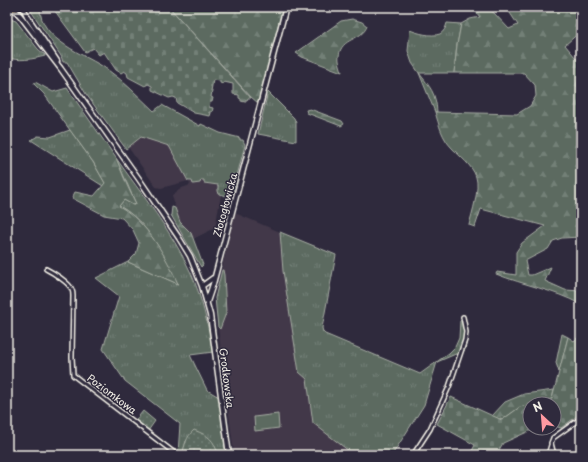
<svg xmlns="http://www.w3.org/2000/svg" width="588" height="462" font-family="'Playpen Sans',sans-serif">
<defs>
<pattern id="grass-tufts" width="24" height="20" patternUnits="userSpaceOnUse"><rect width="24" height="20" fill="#5b6a60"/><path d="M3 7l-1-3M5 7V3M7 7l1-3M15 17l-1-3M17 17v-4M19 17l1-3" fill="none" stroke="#738077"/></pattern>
<pattern id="forest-firs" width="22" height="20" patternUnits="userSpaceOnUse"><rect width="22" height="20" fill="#5b6a60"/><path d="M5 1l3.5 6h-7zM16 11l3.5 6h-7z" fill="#738077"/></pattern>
<pattern id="cemetery-stones" width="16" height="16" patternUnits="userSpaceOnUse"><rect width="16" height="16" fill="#5b6a60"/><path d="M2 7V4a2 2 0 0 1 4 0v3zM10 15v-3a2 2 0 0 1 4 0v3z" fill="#738077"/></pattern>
<pattern id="garden-dots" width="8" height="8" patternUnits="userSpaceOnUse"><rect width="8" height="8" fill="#5b6a60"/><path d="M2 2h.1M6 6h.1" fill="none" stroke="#738077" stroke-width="1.8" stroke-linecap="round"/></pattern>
</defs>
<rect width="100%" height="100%" fill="#2f2a3d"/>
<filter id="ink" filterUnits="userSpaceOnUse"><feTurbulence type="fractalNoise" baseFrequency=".025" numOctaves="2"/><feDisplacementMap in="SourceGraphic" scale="8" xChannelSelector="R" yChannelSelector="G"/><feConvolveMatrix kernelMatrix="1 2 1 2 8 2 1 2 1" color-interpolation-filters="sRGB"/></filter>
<g filter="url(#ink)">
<path fill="#423849" d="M141,137l28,9 19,35 -27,7 -5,-1 -28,-40z
M200,180h4v3l14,2 1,9 2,1 -6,33 -22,11 -15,-21 -6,-23 10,-7 8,-3 -1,-3 4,-1v3l7,-1z
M235,213l45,19 3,39 16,101 8,7 6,44 41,32h-120l-19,-152 1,-11z"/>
<path fill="url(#grass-tufts)" stroke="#a8aea4" d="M30,7h10c-1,34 46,47 68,63 17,12 31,27 46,41l8,-6 38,21 1,-2 19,9 20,5v2h3l2,5 -13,50 -4,1 -9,-2 -1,-3v-6l-14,-2v-3h-3l-1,3 -7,1 -1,-3h-4l-19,-35 -28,-9 -15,12 -40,-55 -19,-32h-4l-2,-6 -30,-45z
M7,18l9,3 22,28 7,6v1c-11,3 -28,6 -38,1z
M447,23l14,1 -4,21 -3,28h-35c11,14 17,20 18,39h-2l-16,-39 -7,-10 -4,-12 2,-21c7,3 21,7 30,4 4,-2 6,-7 7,-11z
M268,92l26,26 2,5v18l-38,-7z
M70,130l23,32 12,21 -2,3 -72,-46 7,-4 12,1z
M116,158c26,37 56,73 75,115 11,25 17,52 22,79l-23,3 17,35 12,7 7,58h-8l-1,-5 -31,-9 -4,14 -4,-1 2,-30 -55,-43 -22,-32 16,-53 -23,-18 32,-16 50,22c-15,-28 -29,-62 -59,-78l5,-6 9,5 3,-1z
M280,232l56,23 -14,73 1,4 2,2 95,40 29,-21 6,-6 4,-9 1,-17 3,-2 2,13 -1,6 3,2 -2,10 -28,12 -13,43 -32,50h-38l-41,-32 -6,-44 -8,-7 -16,-101z"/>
<path fill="url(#forest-firs)" stroke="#a8aea4" d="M169,7h114l-25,96 -7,-6z
M472,7h13l9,6 15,16 9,-4 -12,-18h75v24l-16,14 16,19v173l-19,1 -9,3 -5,8 -23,12 3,14h4l19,-8 -6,14 20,9 16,1 -1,13c-26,-14 -56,-19 -84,-30l1,-2 19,3v-23l6,-9 23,-17 -64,-17 -6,18 -6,-2c3,-12 11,-36 7,-48 -3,-11 -17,-21 -24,-29 -10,-10 -13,-23 -17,-36l82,2 13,-8 6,-10 -1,-11 -11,-12h-70l3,-28 4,-21 9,-5 10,-2z
M352,19l10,3 5,4c-5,15 -26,11 -28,30 -1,5 2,11 3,16l-40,-15 -6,-4 45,-32z
M35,82l18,10 14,-4 49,70 11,27 9,19 -3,1 -9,-5 -5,6c28,16 47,50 59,78l-50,-22 8,-8 3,-11 -6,-13 -11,-12 -18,-3 -32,-17 3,-6 19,4 11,-13 -12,-21 -49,-68 -10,-10z
M310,109l32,12 2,3 -3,2 -34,-13 -1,-3z
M172,207l3,1 5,14 11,11 12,32 -2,2 -30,-52z
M222,270h1l1,5 2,38 -6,16 -2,-2 -3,-29z
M562,334l6,3 -9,35 -3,-9z
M554,390l-2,9 -32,8 -18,13 -10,-4 13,-14 19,-8z"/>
<path fill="url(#cemetery-stones)" stroke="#a8aea4" d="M52,7h117l82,91h-3l-1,2h-2v2l-4,-1v-2l-2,-1v-3l-6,-1v-10l-9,-2 -1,2 -3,-1v-2l-7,-1 -2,11h1l-1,6 2,1 -1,4h-2l-1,5 4,1 -1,4h-3v1h2l-1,3 -16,-3 -17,-10 -1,-5 -3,-1 -4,1 -17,-8v-4l-4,-2 -3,2 -17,-9 -1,-4 -3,-2 -3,2 -5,-3 -12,-18 -5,3 -6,-7 -8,4z
M581,335v78l-20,15 -7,-2v-22h-23l21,-5 16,-62 6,4z
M451,397l51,23 18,-13 10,-3v24h6l-33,15 -7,12h-26l5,-10 -38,-21z"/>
<path fill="url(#garden-dots)" stroke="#a8aea4" d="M143,411l12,10 -7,10 -13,-10z
M194,430c15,6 20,9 24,25h-36c3,-10 4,-18 12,-25z"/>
<path fill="#5b6a60" stroke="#a8aea4" d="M278,414l1,14 -24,3 -1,-14z"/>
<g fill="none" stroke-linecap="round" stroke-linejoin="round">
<g stroke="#f4f1e8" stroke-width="6">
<path id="street" d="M46,269c6,3 24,14 26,21 1,2 1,4 1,6l-1,61 1,18 104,80
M413,455l17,-26 19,-42 16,-47 1,-8 -3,-15
M548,455l3,-10
M554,455l-3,-12 2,-5 28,-20"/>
</g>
<g stroke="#f4f1e8" stroke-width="7">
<path id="secondary" d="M23,7l4,9 30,45
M12,10l5,2 5,6 39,51 78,110 40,59 11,18 12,30 8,29 19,140
M202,286l11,-8
M207,302l6,-18 73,-277"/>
</g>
<g stroke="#f4f1e8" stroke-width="8">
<path id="primary" d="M7,9l5,1 7,-3"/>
</g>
<use href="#street" stroke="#2f2a3d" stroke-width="3"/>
<use href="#secondary" stroke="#2f2a3d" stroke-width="4"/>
<use href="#primary" stroke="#77695c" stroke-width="4.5"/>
</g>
</g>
<g text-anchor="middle" stroke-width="3" stroke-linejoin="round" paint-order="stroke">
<g font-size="10" fill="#f4f1e8" stroke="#2f2a3d">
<text transform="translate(225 205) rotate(-75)" y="4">Złotogłowicka</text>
<text transform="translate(227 378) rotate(83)" y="4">Grodkowska</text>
<text transform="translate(112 394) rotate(37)" y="4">Poziomkowa</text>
</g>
</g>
<rect width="588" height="462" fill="none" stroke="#2f2a3d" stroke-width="24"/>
<rect x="12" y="12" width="564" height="438" fill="none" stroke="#f4f1e8" stroke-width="1.5" filter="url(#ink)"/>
<g transform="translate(542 416) rotate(334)"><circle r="19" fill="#2f2a3d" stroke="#7e7a81"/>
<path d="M0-3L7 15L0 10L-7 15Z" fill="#ff9aa2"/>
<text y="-6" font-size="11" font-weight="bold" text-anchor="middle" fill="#f4f1e8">N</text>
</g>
</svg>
